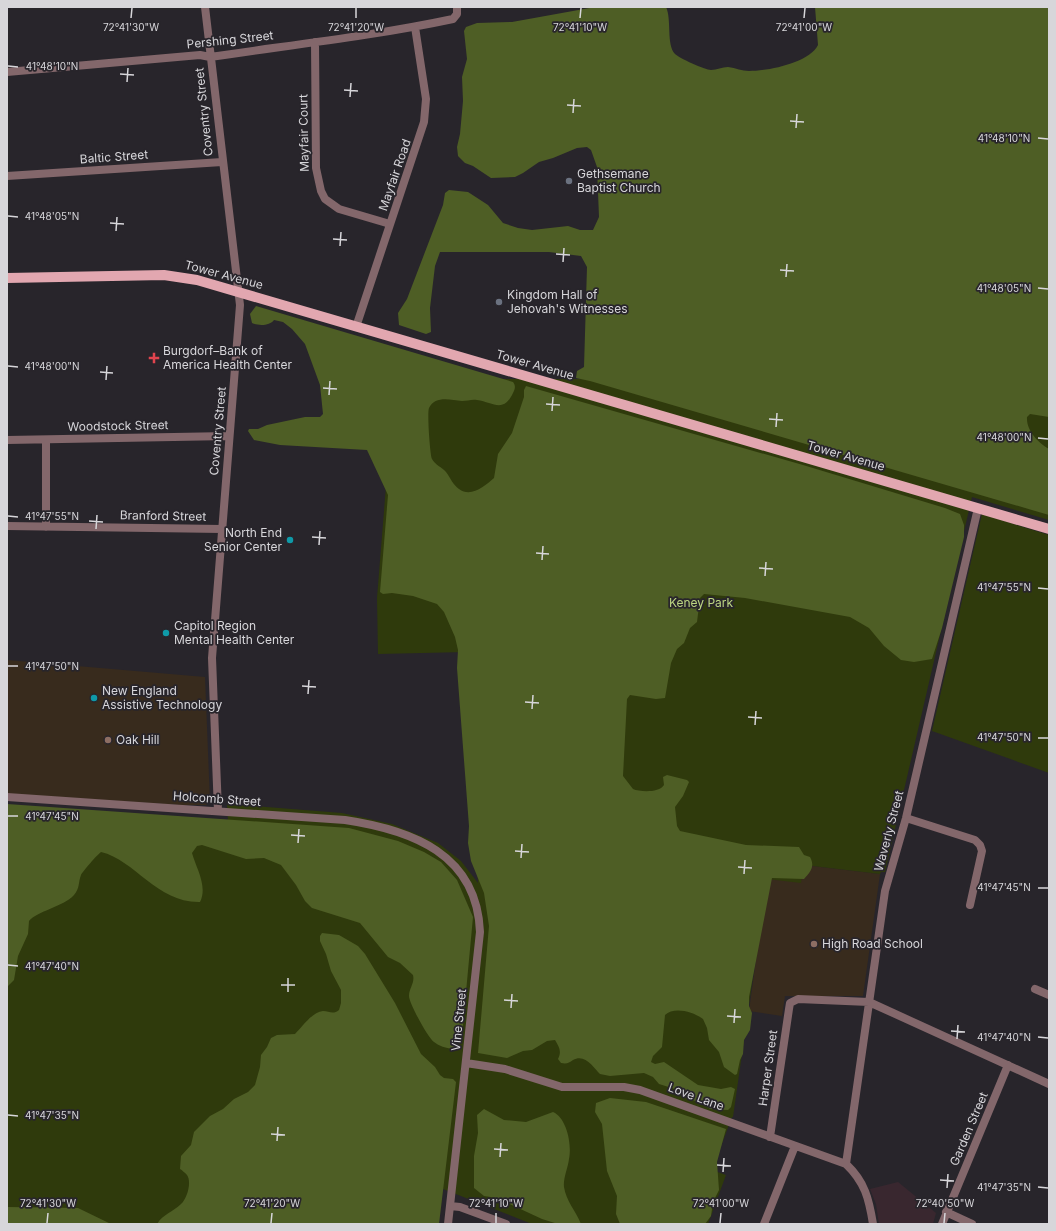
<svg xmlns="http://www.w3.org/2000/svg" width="1056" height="1231" font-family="Inter,sans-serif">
<rect width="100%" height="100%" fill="#28252b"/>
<path fill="#39272f" d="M898,1182l38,31 -3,11h-54l-3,-20 -6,-15z"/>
<path fill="#382b1d" d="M7,660l198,17 5,125 -4,3h-26l-173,-11z
M804,865l76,9 -17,122h-78l-3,20 -33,-5 18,-132z"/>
<path fill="#2f3a0c" d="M1049,7v513l-77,-23 -87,375h-4l-1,2 -76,-9 -3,18 -34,-4 -34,238h-1l-20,53 14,5 -18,49h-176l-89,-35 -5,35h-431v-416l221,13 -1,-17 115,9 50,11 46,19 23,18 17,22 -12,-231 -88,2 -1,-56 13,-162 -3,-35 108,-22h120l144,-307 80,-12z
M982,514l67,21v238l-117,-42z"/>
<path fill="#4e5e25" d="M595,7h71c6,13 0,37 9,47 4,4 30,16 36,16 6,0 11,-3 17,-3 8,1 14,4 21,4 19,0 60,-8 69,-26l-3,-38h234v410l-19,-3 -3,3c-1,13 11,26 22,32v66l-459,-134 -14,-3 1,-7 7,-4 3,-100 -6,-11 -32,-4h-109l-5,14 -5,42 1,24 -5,2 -27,-9 -1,-12 9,-14 36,-94 2,-12 4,-3 19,2 20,13 15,18 15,5 14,2 36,-4 12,4h13l6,-13 -2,-50 -6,-17 -4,-3 -10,1 -24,10 -14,4 -16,11 -8,4 -24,1 -18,-12 -8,-3 -7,-7 -1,-9 3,-13 3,-33 -1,-24 5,-18 -3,-28 2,-4 11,-4 35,-1z
M256,306l257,76c3,4 2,7 0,11 -10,21 -20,9 -36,7 -5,-1 -10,1 -15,1 -11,-1 -27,-6 -33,7 -2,5 1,46 3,51 3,6 10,8 14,13 4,5 7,13 13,17 12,9 26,-3 35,-11l4,-24 14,-21 12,-36v-7l2,-4 277,79 142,43 15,6 4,11v12l-22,91 -10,31 -18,3 -13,-2 -17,-14 -15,-18 -19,-11 -105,-19 -41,-4 -4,4 -3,24 -7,6 -6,15 -7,6 -6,14 -6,35 -9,1 -26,-4 -3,4 -4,77 10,13c7,3 26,4 31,-4l-1,-8 4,-2 20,5 2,2 -6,14 -8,11 2,19 3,5 66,14 53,2 5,8 6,2c5,9 1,15 -6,22l-32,-1 -23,119v9l3,7 -2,17 -6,10 -1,14 -3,6 -3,14 -2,1 -11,-8 -5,-15 -10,-12 -2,-12 -4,-9c-9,-7 -29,-13 -38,-4l-3,32 -9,9 -2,6 4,2 9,-2 34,23 23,4 10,-2 4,2 -4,18 -3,3 -18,-1 -8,-6 -13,-4 -14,-10 -16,-5 -6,-7 -9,-4 -34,3 -10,-2c-6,-6 -15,-21 -27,-14 -4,3 -6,4 -12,3l-3,-4c4,-8 1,-12 -3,-19l-8,1 -15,9 -9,1 -16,7 -29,-5 11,-127 -5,-33 -13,-32 -3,-18 1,-17 -12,-158 1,-18 -3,-13 -11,-25 -7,-8 -24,-8 -21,-3 -9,1 -3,-2 8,-97 -21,-45 -87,-5 -26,-5 -6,-9 1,-2h9l9,-4 38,-8h15l3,-3 -3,-29 -15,-41 -13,-15 -9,-7 -9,-2c-4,6 -16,6 -22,3l-2,-9z
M7,804l342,24 49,13 26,11 17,10 16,18 16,37 -11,118 -6,12 -4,2c-6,-1 -13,-3 -18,-7 -6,-4 -25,-39 -25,-46 0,-8 6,-13 4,-21l-13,-12 -12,-6 -28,-34 -48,-15 -7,-7 -9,-16 -15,-20 -17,-7 -18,1 -44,-14 -5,1 -5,7c4,15 16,33 8,49 -43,1 -65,-42 -99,-50 -4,3 -18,19 -20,23 -3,8 -1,13 -7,20 -11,12 -37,16 -45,26l-1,13 -10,22 -4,24 -7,7z
M322,933l17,2 19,11 7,8 30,49 26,51 14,13 5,8 4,3 9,1 3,3 -17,142h-282c6,-10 16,-12 24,-20 6,-5 11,-22 6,-29 -2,-2 -5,-5 -7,-6l1,-13 10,-11 3,-13 16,-16 13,-7 11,-10 14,-7 7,-7 5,-18 1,-12 6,-8 4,-9 6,-3 18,-1c7,-7 17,-22 28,-23 6,0 10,4 16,-1l2,-7v-13l-10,-19 -5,-17 -6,-13v-5z
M610,1098l36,4 80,27 -9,33 2,28 -6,12 -2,14 -6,8h-85l-4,-10 1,-18 -10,-25 -5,-47 -7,-12 1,-9z
M484,1109l20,11 22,2 27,-10c14,6 19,33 16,47 -1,9 -6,19 -5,28 2,14 12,24 17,37h-23l-16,-5 -45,-21 -13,-2 -10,-8v-32l4,-23 -1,-18z
M7,1207l71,1 33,16h-104z"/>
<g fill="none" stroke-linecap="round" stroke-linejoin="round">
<path stroke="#83676b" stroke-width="8" d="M205,7l35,298 -28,353 6,153
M315,42l1,126 5,23 4,8 14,10 51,15
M7,72l193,-17 10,2c81,-12 163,-21 243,-38l4,-5v-7
M7,176l215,-14
M356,327l68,-205 2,-23 -11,-72
M7,440l222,-4
M46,440v87
M7,526l215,3
M7,797l338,23c67,10 132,34 135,112l-32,292
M906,818l69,22 5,5 2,6 -12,54
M1035,989l14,6
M466,1063l39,6 57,18h62l16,3 206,74c19,18 23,35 27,60
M770,1137l19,-128 1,-6 8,-4 71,3 180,82
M846,1164l39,-273 21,-73 72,-310
M450,1206l10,1 46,17
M946,1212l26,12
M764,1224l31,-78
M942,1224l66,-159"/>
<path stroke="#e2a7b0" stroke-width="10" d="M7,278l157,-3 33,5 852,249"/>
</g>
<path fill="none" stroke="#d7d6da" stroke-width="1.5" d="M131,18l1,-10M356,18v-10M580,18l1,-10M804,18l1,-10M8,66l10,1M120,74l14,1M127,82l1,-14M344,90l14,1M350,97l1,-14M567,105l14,1M573,113l1,-14M790,121l14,1M796,128l1,-14M1038,138l10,1M8,216l10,1M110,223l14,1M116,231l1,-14M333,239l14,1M340,246l1,-14M556,254l14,1M563,262l1,-14M780,270l14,1M786,277l1,-13M1038,288l10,1M8,366l10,1M100,372l13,1M106,380l1,-14M323,388l14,1M329,395l1,-14M546,404l14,1M552,411l1,-14M769,419l14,1M776,427l1,-14M1038,438l10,1M8,516l10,1M89,521l14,1M96,529l1,-14M312,537l14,1M319,545l1,-14M536,553l13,1M542,560l1,-14M759,568l14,1M765,576l1,-14M1038,588l10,1M8,666h10M302,686l14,1M308,694l1,-14M525,702l14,1M532,709l1,-14M748,717l14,1M755,725l1,-14M1038,738h10M8,816h10M291,835l14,1M298,843l1,-14M515,851l14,1M521,858l1,-14M738,867l14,1M744,874l1,-14M1038,888h10M8,965l10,1M281,985h14M288,992v-14M504,1000l14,1M511,1008l1,-14M727,1016l14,1M734,1023l1,-14M951,1031l14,1M1038,1037l10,1M957,1039l1,-14M8,1115l10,1M271,1134l14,1M277,1141l1,-14M494,1149l14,1M500,1157l1,-14M717,1165l14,1M723,1172l1,-14M940,1180l14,1M1038,1187l10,1M947,1188l1,-14M47,1223l1,-10M271,1223l1,-10M496,1223v-10M720,1223l1,-10M944,1223l1,-10"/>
<g fill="#6b7280" stroke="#28252b" stroke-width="1.5">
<circle cx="569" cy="181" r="4"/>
<circle cx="499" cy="302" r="4"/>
</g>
<path fill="#e0444e" stroke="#28252b" stroke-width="1.5" d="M152 352h4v4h4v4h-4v4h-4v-4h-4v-4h4z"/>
<g fill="#0f9aa8" stroke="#28252b" stroke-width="1.5">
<circle cx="290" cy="540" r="4"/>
<circle cx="166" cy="633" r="4"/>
<circle cx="94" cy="698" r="4"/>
</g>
<g fill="#8d6e63" stroke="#28252b" stroke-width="1.5">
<circle cx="108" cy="740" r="4"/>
<circle cx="814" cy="944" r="4"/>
</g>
<g text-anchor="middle" stroke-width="3.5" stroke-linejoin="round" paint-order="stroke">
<g font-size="12" fill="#d7d6da" stroke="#28252b">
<text transform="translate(230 40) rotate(-6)" y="4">Pershing Street</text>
<text transform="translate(204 112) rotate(-96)" y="4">Coventry Street</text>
<text transform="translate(304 133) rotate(-91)" y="4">Mayfair Court</text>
<text transform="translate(114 157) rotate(-4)" y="4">Baltic Street</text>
<text transform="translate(395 175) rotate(-71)" y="4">Mayfair Road</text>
<text transform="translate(224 275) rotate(15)" y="4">Tower Avenue</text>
<text transform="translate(535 365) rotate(16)" y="4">Tower Avenue</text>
<text transform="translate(118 426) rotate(-1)" y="4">Woodstock Street</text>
<text transform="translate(218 431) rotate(-85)" y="4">Coventry Street</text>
<text transform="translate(846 456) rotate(16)" y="4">Tower Avenue</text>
<text transform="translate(163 516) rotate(1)" y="4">Branford Street</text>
<text transform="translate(217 799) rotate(4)" y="4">Holcomb Street</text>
<text transform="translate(889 831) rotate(-75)" y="4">Waverly Street</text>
<text transform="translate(459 1020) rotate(-84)" y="4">Vine Street</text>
<text transform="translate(768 1068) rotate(-82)" y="4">Harper Street</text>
<text transform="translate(696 1097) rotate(20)" y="4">Love Lane</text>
<text transform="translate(969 1129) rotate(-67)" y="4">Garden Street</text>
</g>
<g font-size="12" fill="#d7d6da" stroke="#28252b" text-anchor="start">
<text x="577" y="178">Gethsemane<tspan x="577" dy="14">Baptist Church</tspan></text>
<text x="507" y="299">Kingdom Hall of<tspan x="507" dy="14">Jehovah's Witnesses</tspan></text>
<text x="163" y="355">Burgdorf–Bank of<tspan x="163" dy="14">America Health Center</tspan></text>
<text x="282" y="537" text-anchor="end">North End<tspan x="282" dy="14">Senior Center</tspan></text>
<text x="174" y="630">Capitol Region<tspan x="174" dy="14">Mental Health Center</tspan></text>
<text x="102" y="695">New England<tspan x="102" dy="14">Assistive Technology</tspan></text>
<text x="116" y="744">Oak Hill</text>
<text x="822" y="948">High Road School</text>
</g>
<g font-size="12" fill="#bdd682" stroke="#28252b">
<text x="701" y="607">Keney Park</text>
</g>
</g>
<g font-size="10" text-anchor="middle" fill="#d7d6da" stroke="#28252b" stroke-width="3.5" stroke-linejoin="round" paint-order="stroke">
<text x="131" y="31">72°41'30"W</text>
<text x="356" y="31">72°41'20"W</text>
<text x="580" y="31">72°41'10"W</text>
<text x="804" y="31">72°41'00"W</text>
<text x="52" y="70">41°48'10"N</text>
<text x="1004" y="142">41°48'10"N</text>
<text x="52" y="220">41°48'05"N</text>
<text x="1004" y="292">41°48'05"N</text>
<text x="52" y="370">41°48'00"N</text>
<text x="1004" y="441">41°48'00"N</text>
<text x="52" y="520">41°47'55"N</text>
<text x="1004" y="591">41°47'55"N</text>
<text x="52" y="670">41°47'50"N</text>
<text x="1004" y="741">41°47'50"N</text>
<text x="52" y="820">41°47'45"N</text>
<text x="1004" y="891">41°47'45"N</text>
<text x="52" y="970">41°47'40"N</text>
<text x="1004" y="1041">41°47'40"N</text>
<text x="52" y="1119">41°47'35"N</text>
<text x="1004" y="1191">41°47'35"N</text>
<text x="48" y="1207">72°41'30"W</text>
<text x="272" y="1207">72°41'20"W</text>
<text x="496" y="1207">72°41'10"W</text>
<text x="721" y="1207">72°41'00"W</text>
<text x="945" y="1207">72°40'50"W</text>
</g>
<rect width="1056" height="1231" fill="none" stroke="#d7d6da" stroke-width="16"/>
</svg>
